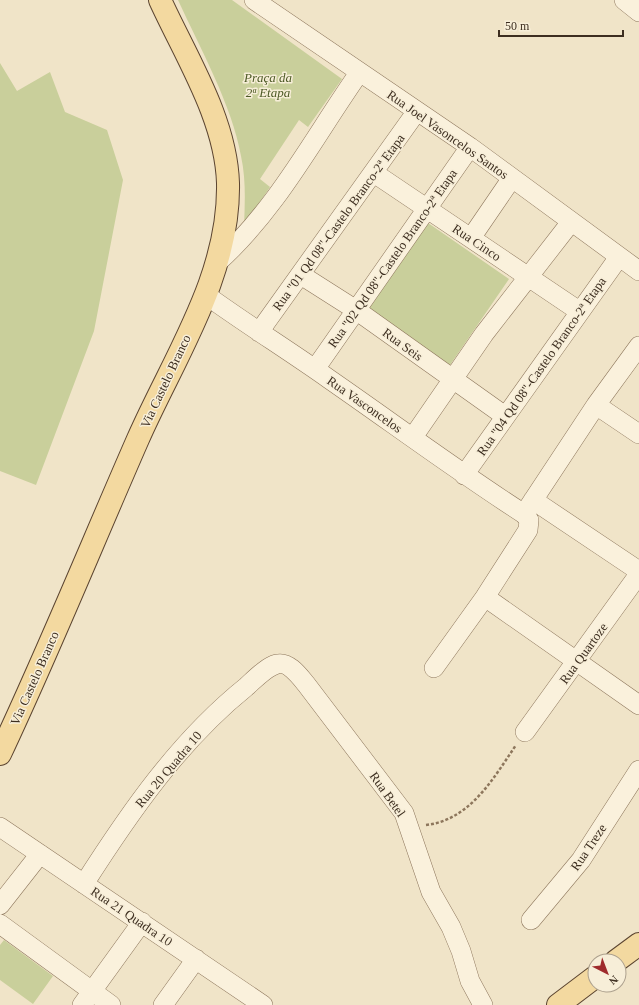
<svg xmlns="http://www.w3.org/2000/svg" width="639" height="1005" font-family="Georgia,serif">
<rect width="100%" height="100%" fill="#f0e4c8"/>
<path fill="#c9cf9b" d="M178,0h54l110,79 -34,48 -9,-7 -39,59 10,8 -26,39c1,-24 2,-47 -3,-70 -9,-51 -41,-108 -63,-156z
M0,63l17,28 33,-19 15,40 42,18 16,50 -29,151 -58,154 -36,-14z
M428,223l81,56 -59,86 -82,-56z
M4,940l49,36 -20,28 -33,-24v-35z"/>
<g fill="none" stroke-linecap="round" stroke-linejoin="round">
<g stroke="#8d765c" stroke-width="20">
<path id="minor" d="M254,0l216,147 169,124
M624,0l15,12
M374,173l205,138
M471,238l41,-60
M218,262c59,-53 96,-125 141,-189
M301,275l55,35 149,106
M206,295c40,29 82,55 123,84 65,45 128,92 195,135l5,6 -1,10 -43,67 -51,71
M259,332l158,-221
M315,369l155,-222
M596,405l43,29
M413,437l71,-103 87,-112
M464,475l155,-218
M533,500l106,71
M524,514l72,-109 43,-59
M485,597l154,108
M525,732l114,-158
M0,827l263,178
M84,884c46,-72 95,-143 162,-197 9,-8 20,-20 31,-23 12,-3 23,13 29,20l98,129 27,79 20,35 10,24 9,30 13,24
M0,905l40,-51
M531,920l50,-60 58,-90
M0,924l111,81
M82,1005l60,-83
M163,1005l33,-46"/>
</g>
<g stroke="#5b4430" stroke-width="24">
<path id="major" d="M0,754c49,-104 92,-210 138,-315 36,-82 92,-163 90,-256 -2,-64 -42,-126 -68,-183
M616,961l23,-17
M558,1005l37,-28"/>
</g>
<path stroke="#8d765c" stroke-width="2.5" stroke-dasharray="3 2" stroke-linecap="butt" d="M426,825c44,-5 67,-46 90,-80"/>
<use href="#minor" stroke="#faf1dc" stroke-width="19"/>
<use href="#major" stroke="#f3d9a0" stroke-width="22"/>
</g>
<g text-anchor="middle" stroke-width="3" stroke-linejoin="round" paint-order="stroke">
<g font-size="13" font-style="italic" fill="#4d5a26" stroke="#f7eed8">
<text x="268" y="82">Praça da<tspan x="268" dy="15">2ª Etapa</tspan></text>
</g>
<g font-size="13" fill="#3d2e20" stroke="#f7eed8">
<text transform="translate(448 134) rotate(35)" y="5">Rua Joel Vasoncelos Santos</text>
<text transform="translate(338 222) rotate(-54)" y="5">Rua "01 Qd 08"-Castelo Branco-2ª Etapa</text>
<text transform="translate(477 242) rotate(34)" y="5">Rua Cinco</text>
<text transform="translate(392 258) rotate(-55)" y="5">Rua "02 Qd 08"-Castelo Branco-2ª Etapa</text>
<text transform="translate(403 344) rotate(36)" y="5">Rua Seis</text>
<text transform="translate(541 366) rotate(-55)" y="5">Rua "04 Qd 08"-Castelo Branco-2ª Etapa</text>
<text transform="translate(165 381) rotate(-65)" y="5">Via Castelo Branco</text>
<text transform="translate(365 404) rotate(35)" y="5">Rua Vasconcelos</text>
<text transform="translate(583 653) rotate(-54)" y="5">Rua Quartoze</text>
<text transform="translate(34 678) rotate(-66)" y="5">Via Castelo Branco</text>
<text transform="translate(168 769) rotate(-50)" y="5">Rua 20 Quadra 10</text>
<text transform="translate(388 794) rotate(55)" y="5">Rua Betel</text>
<text transform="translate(588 847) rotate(-56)" y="5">Rua Treze</text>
<text transform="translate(132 916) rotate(34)" y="5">Rua 21 Quadra 10</text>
</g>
</g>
<g transform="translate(607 973) rotate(138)"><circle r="19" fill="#f7eed8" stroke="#ada18e"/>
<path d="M0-3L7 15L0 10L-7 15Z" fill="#9e2a2b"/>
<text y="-6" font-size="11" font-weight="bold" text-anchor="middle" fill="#3d2e20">N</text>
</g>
<path d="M499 30v6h124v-6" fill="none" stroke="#3d2e20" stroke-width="2"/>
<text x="505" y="30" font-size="12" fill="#3d2e20" stroke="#f7eed8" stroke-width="3" paint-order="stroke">50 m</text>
</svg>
